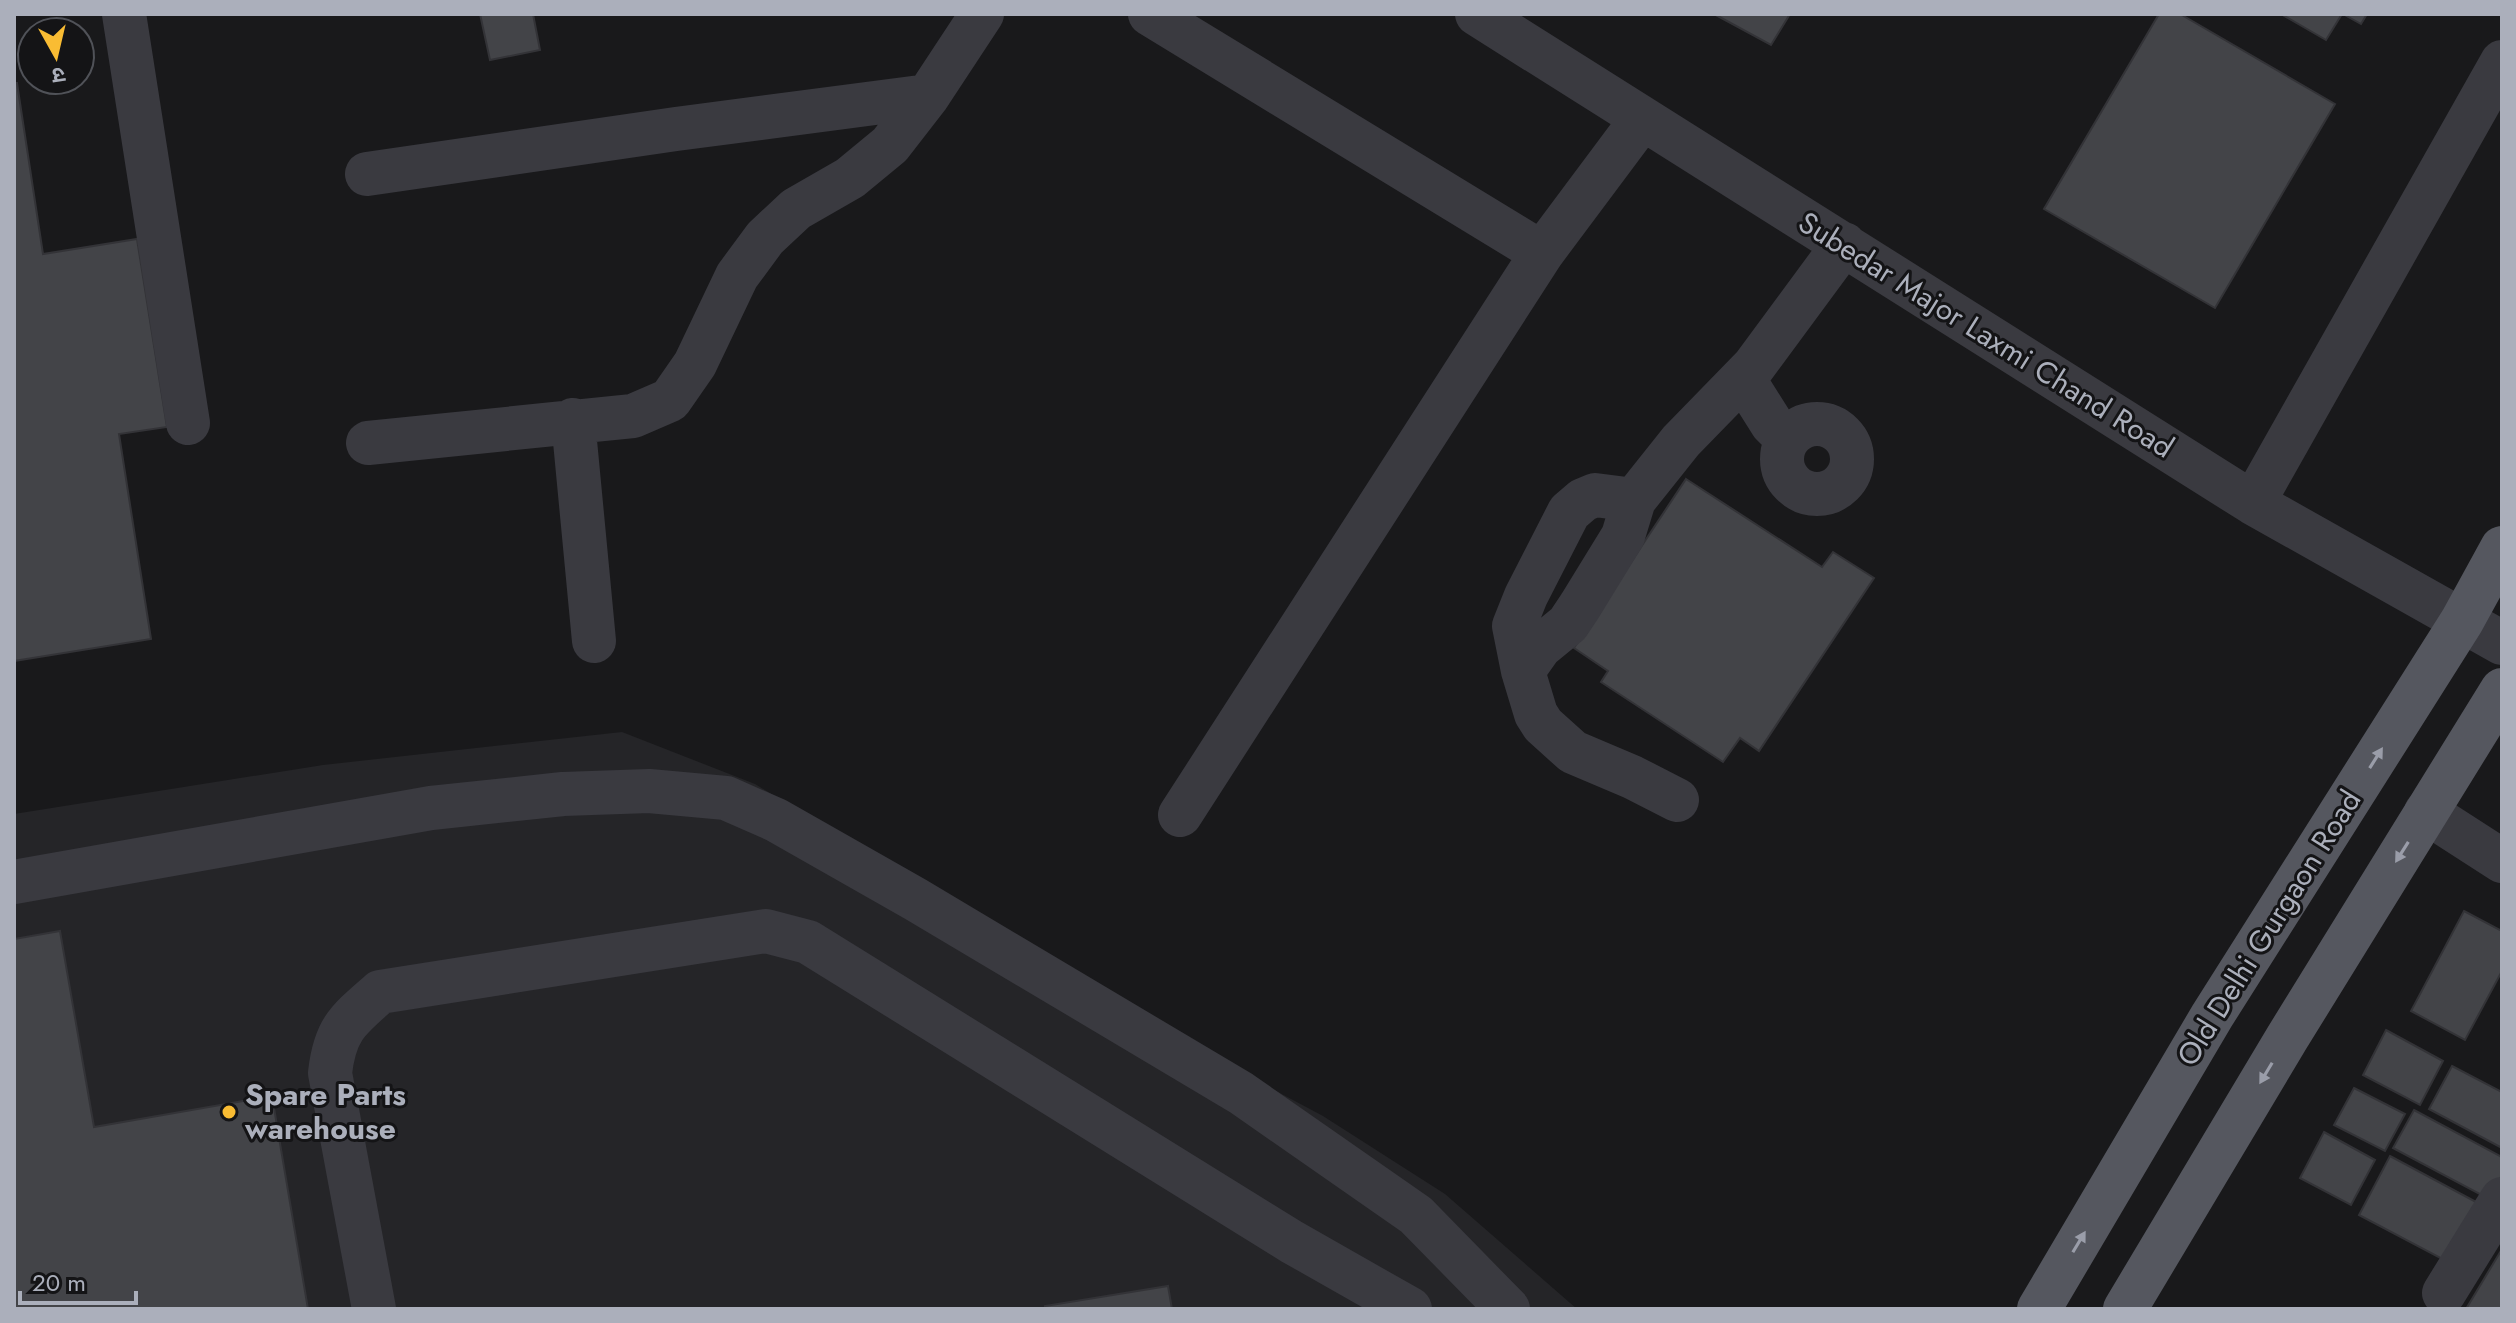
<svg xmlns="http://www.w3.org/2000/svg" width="2516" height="1323" font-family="Jost,'Noto Sans Devanagari',sans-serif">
<rect width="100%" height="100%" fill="#19191b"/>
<path fill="#252528" d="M622,732l133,52 391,238 177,94 122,78 132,115h-1563v-495l309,-49z"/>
<path fill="#434448" stroke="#333337" stroke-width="2" d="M480,14h53l7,36 -50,10z
M1714,14h76l-19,31z
M2159,14h21l155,90 -120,204 -171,-99z
M2281,14h61l-16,26z
M2343,14h24l-6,10z
M14,83h3l26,171 94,-15 30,188 -48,7 32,205 -137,22z
M1686,479l136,88 11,-15 41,26 -115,173 -19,-13 -17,24 -122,-80 7,-11 -34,-23z
M2464,911l38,20v40l-37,69 -54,-29z
M60,931l34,196 178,-31 36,213h-294v-370z
M2386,1030l57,31 -23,44 -57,-30z
M2452,1066l50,26v56l-73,-39z
M2354,1088l51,26 -20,37 -51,-26z
M2414,1110l88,47v18l-13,24 -96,-51z
M2324,1132l51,28 -24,45 -51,-27z
M2390,1156l88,47 -32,58 -87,-46z
M2502,1249v60h-36z
M1168,1286l4,23h-127v-3z"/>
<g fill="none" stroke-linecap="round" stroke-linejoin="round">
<path stroke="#3a3a40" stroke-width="44" d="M124,14l64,409
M1150,14l392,239
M1477,14l776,489 249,140
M367,174l309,-45 252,-33
M1743,378l29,46 15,15
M573,420l21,221
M1782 459a35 35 0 1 1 70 0a35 35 0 1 1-70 0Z
M368,443l265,-27 37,-16 25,-36 42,-88 28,-38 31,-29 54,-31 40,-33 38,-49 54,-82
M1634,500l-39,-5 -12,5 -14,12 -43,84 -12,30 9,45 13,43 7,11 30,27 59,25 45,23
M2253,503l249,-441
M1523,671l17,-24 28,-23 12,-18 43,-70 11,-36 47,-59 73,-75 90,-122
M2426,812l76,49
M1180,815l362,-562 100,-134
M14,882l417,-74 132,-14 86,-3 77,7 50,22 139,79 326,194 175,122 92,94
M2444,1293l58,-94
M374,1309l-44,-236c5,-44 18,-53 50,-81l386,-61 42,11 484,300 118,67"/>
<path stroke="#55575f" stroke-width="44" d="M2039,1309l173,-293 250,-395 40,-73
M2125,1309l162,-271 215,-348"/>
</g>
<defs><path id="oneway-solid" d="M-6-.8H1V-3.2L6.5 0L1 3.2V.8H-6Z" transform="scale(2)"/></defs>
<g fill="#9a9da9">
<use href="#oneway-solid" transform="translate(2376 758) rotate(-58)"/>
<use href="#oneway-solid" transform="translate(2402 852) rotate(122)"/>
<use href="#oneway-solid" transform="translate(2266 1073) rotate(121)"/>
<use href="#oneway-solid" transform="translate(2079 1242) rotate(-59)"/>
</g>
<circle fill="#f9bc33" stroke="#141416" stroke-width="3" cx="229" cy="1112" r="8"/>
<g text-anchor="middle" stroke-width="6" stroke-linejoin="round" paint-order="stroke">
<g font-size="30" fill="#abafbb" stroke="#141416">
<text transform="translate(1986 335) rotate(32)" y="10">Subedar Major Laxmi Chand Road</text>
<text transform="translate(2269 928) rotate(-58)" y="10">Old Delhi Gurgaon Road</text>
</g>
<g font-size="30" font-weight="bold" fill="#abafbb" stroke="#141416" text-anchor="start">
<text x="245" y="1105">Spare Parts<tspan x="245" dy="34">warehouse</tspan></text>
</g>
</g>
<rect width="2516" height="1323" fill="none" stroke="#abafbb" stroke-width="32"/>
<g transform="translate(56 56) rotate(172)"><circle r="38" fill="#141416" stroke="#505258" stroke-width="2"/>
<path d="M0-6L14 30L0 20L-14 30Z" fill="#f9bc33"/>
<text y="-12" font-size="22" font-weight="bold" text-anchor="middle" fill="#abafbb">उ</text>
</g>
<path d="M20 1291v12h116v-12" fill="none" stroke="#abafbb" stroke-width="4"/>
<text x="32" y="1291" font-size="24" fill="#abafbb" stroke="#141416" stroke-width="6" paint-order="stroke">20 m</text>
</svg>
